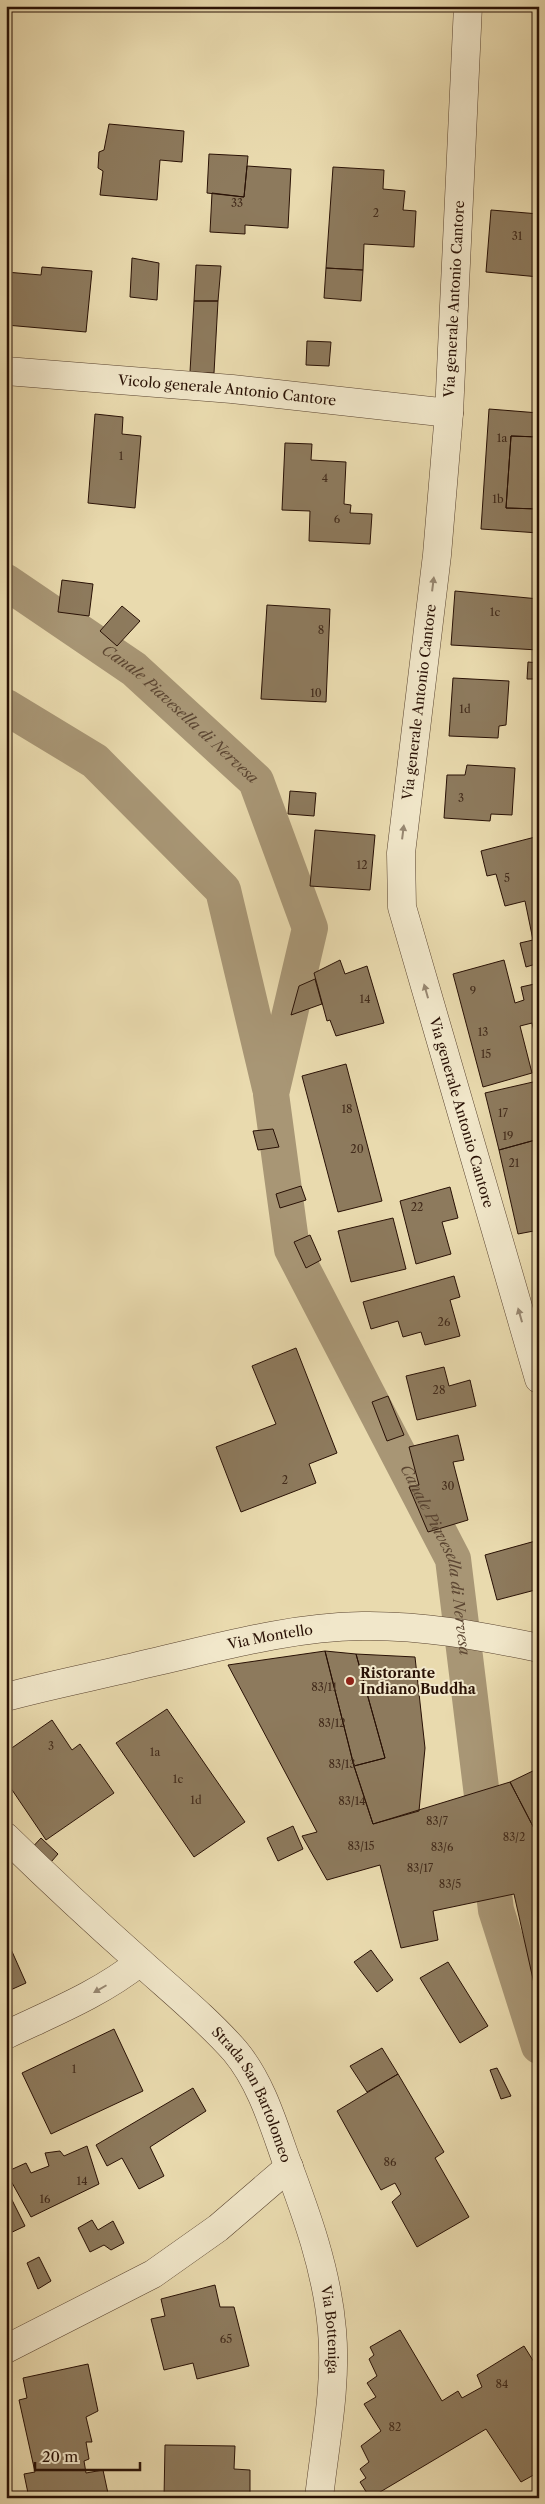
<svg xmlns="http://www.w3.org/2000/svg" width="545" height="2504" font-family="'Libre Caslon Text',serif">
<rect width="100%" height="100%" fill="#e9daae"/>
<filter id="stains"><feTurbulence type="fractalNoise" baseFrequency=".004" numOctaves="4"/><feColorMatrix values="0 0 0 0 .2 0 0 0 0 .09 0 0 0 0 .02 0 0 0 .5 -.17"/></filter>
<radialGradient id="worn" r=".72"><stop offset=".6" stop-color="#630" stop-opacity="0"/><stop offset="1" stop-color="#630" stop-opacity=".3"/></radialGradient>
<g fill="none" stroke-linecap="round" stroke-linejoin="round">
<g stroke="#a89675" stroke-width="36">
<path id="s1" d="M6,582l128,87 122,112 54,147 -39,166 21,155 161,310 43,351 43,136"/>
<path d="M6,707l89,54 128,129 47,198"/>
</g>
</g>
<path fill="#8d7a5d" stroke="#291105" d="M109,124l75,7 -2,31 -22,-2 -3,40 -57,-5 3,-24 -5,-3 1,-16 5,-2z
M209,154l39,2 -4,41 -37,-4z
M247,166l44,3 -3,59 -43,-3v9l-35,-2 2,-39 32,4z
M333,167l51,3 -1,19 22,2 -2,19 13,1 -2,36 -50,-3 -1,26 -37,-2z
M491,210l48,4v63l-53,-5z
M132,258l27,5 -2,37 -27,-3z
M196,265l25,1 -3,35h-24z
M42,267l50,4 -6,61 -80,-7v-53l35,3z
M326,268l37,2 -2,31 -37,-3z
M194,301h24l-4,72 -24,-1z
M307,341l24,1 -2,24 -23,-1z
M489,409l50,4v24l-28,-1 -5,72 33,1v24l-58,-4z
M95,414l28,3 -1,17 19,2 -6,72 -47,-5z
M511,436l28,1v72l-33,-1z
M285,443l27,1 -1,16 35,2 -2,42 7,1 -1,8 22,1 -2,30 -61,-3 1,-30 -28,-1z
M62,580l31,4 -4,32 -31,-4z
M455,591l84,8 -1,51 -87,-5z
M267,605l63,4 -4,93 -65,-3z
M122,606l18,15 -23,25 -17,-15z
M528,662l11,1v16h-12z
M453,678l56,3 -3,44 -7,1 -1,12 -49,-2z
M467,765l48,3 -3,47 -21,-1 -1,7 -46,-3 3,-43h18z
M290,791l26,2 -2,23 -26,-2z
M315,830l60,5 -5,55 -60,-4z
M539,836v109l-6,-5 -8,-39 -20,5 -9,-32 -9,2 -6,-25z
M533,940l6,5v18l-13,4 -6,-24z
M340,960l5,14 22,-8 17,57 -48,13 -6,-16 -3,1 -13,-48z
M504,960l11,43 9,-3 -3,-13 18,-4v53l-4,1 -3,-14 -12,3 12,47 -49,14 -30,-113z
M315,979l7,25 -31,11 8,-29z
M346,1064l36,137 -44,11 -36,-136z
M533,1082l6,21v36l-40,11 -14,-57z
M273,1129l6,18 -21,3 -5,-19z
M539,1139v55l-3,1 3,35 -21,4 -19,-84z
M301,1186l5,14 -26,8 -4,-14z
M450,1187l8,31 -16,4 9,32 -35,10 -16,-63z
M393,1218l13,51 -55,13 -13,-51z
M310,1235l11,25 -15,8 -12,-26z
M454,1276l6,21 -10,3 10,36 -35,9 -4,-13 -18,5 -5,-16 -27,8 -8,-27z
M296,1348l41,105 -28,11 7,19 -75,29 -25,-65 60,-23 -24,-58z
M444,1367l5,19 21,-6 6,26 -59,14 -11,-44z
M388,1396l16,39 -17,6 -15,-39z
M458,1435l6,25 -11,2 15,58 -40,12 -19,-45 10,-2 -10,-38z
M539,1540v49l-42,11 -12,-45z
M325,1651l29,115 19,58 137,-42 29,56v168l-25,-112 -81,17 5,29 -37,8 -21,-83 -53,15 -25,-44 15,-4 -89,-167z
M325,1651l31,3 29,104 -31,8z
M356,1654l59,3 10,91 -6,63 -46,13 -19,-58 31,-8z
M167,1709l78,113 -51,35 -78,-114z
M52,1720l20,30 8,-6 34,49 -68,47 -40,-59v-29z
M539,1768v70l-29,-56z
M293,1826l10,23 -25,12 -11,-23z
M41,1838l17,16 -13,15 -17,-17z
M6,1938l20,45 -20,9z
M371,1950l22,30 -16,12 -23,-30z
M448,1962l40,64 -28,17 -40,-65z
M114,2029l29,62 -92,43 -29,-61z
M382,2048l16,26 -31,18 -17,-26z
M497,2068l14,28 -10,3 -11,-29z
M398,2074l46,78 -9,6 34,59 -52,30 -25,-45 9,-8 -6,-11 -14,7 -44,-79z
M193,2088l13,23 -56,36 14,29 -25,13 -17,-31 -15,8 -11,-21z
M87,2146l12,38 -68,33 -25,-45 20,-9 5,10 18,-7 -4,-13 15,-2 4,5z
M6,2188l19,38 -19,9z
M92,2220l6,10 15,-9 11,22 -13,7 -7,-5 -14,7 -12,-24z
M39,2257l12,24 -13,8 -11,-26z
M215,2285l5,22h14l15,59 -52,13 -4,-16 -29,7 -13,-51 14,-3 -4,-17z
M400,2330l42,71 16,-10 4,7 20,-11 -5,-12 47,-29 15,24v102l-18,10 -35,-53 -116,69 -10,-16 6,-4 -6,-9 9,-7 -8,-16 20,-15 -17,-27 12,-7 -9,-14 10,-7 -8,-17 5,-4 -4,-8z
M88,2364l10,47 -12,6 6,25h-6l3,17 -5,2 2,12 17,-3 6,28h-80l-5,-24 11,-2 -16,-72 8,-2 -4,-20z
M165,2445l70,1 -1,23 16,1v28h-86z"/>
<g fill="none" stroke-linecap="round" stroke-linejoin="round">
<g stroke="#59432f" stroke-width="29">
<g id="minor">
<path id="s2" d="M468,6l-19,407 -12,142 -36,298 1,54 137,472"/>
<path id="s3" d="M6,371l226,18 217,24"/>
<path id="s4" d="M6,1697c48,-13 96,-22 144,-34 70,-16 140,-36 212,-37 59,-1 119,10 177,22"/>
<path id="s5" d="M6,1837c43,42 87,83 132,123 33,30 68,58 97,91 25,30 37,69 50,106 21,56 42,113 47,173 5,56 -7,113 -13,168"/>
<path d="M6,2035c46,-22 94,-41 134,-73"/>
<path d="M6,2349l147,-75 65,-46 71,-61"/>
</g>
</g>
<use href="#minor" stroke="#f1e7ca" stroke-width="28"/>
</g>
<defs><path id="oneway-solid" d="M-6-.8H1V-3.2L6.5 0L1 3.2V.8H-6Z" transform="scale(1.25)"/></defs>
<g fill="#978771">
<use href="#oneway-solid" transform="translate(433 584) rotate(-83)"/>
<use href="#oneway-solid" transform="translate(403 832) rotate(-83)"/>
<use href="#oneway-solid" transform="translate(426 991) rotate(-106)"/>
<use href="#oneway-solid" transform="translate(520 1315) rotate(-106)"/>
<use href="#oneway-solid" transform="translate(100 1989) rotate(150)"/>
</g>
<circle fill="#8f2418" stroke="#f1e7ca" stroke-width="2" cx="350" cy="1681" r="5"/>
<g text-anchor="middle" stroke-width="4" stroke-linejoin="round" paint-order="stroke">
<g font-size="11" fill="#422b1b">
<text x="237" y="207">33</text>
<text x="376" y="217">2</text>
<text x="517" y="240">31</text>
<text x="502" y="442">1a</text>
<text x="121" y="460">1</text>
<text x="325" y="482">4</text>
<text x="498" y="503">1b</text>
<text x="337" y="523">6</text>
<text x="495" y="616">1c</text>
<text x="321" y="634">8</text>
<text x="316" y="697">10</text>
<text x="465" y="713">1d</text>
<text x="461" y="802">3</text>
<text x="362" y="869">12</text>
<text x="507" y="882">5</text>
<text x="473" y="995">9</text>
<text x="365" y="1003">14</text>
<text x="483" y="1036">13</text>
<text x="486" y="1058">15</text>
<text x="347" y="1113">18</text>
<text x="503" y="1117">17</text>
<text x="508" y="1140">19</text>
<text x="357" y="1153">20</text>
<text x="514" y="1167">21</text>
<text x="417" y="1211">22</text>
<text x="444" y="1326">26</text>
<text x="439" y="1394">28</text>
<text x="285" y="1484">2</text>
<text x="448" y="1490">30</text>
<text x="324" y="1691">83/11</text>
<text x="332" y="1727">83/12</text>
<text x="51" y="1750">3</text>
<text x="155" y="1756">1a</text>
<text x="342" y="1768">83/13</text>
<text x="178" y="1783">1c</text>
<text x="196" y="1804">1d</text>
<text x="352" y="1805">83/14</text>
<text x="437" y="1825">83/7</text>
<text x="514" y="1841">83/2</text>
<text x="361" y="1850">83/15</text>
<text x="442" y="1851">83/6</text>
<text x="420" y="1872">83/17</text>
<text x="450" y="1888">83/5</text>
<text x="74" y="2073">1</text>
<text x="390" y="2166">86</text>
<text x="82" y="2185">14</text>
<text x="45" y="2203">16</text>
<text x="226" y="2343">65</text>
<text x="502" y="2388">84</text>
<text x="395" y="2431">82</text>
</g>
<g font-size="14" fill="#291105" stroke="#f1e7ca">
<text transform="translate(454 299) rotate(-87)" y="5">Via generale Antonio Cantore</text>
<text dy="5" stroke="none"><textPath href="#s3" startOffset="222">Vicolo generale Antonio Cantore</textPath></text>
<text transform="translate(419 702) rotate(-83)" y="5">Via generale Antonio Cantore</text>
<text dy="5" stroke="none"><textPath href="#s2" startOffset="1118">Via generale Antonio Cantore</textPath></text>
<text dy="5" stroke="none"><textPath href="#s4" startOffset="271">Via Montello</textPath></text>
<text dy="5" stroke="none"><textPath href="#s5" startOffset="360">Strada San Bartolomeo</textPath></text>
<text dy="5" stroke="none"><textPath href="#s5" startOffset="611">Via Botteniga</textPath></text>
</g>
<g font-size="14" font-weight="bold" fill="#291105" stroke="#f1e7ca" text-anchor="start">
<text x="360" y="1678">Ristorante<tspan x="360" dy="16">Indiano Buddha</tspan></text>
</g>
<g font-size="15" font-style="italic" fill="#5c4632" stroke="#f1e7ca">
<text dy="5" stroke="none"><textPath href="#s1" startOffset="219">Canale Piavesella di Nervesa</textPath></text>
<text dy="5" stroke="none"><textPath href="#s1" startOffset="1149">Canale Piavesella di Nervesa</textPath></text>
</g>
</g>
<rect width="545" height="2504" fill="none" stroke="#e9daae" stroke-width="25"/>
<rect x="8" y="8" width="530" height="2489" fill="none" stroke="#291105" stroke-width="2.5"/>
<rect x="12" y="12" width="520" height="2479" fill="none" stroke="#291105"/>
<path d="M35 2462v8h105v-8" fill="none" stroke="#291105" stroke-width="2.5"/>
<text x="42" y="2462" font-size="15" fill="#291105" stroke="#f1e7ca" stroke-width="4" paint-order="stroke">20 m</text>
<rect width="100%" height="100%" filter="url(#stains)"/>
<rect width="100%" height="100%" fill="url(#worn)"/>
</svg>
